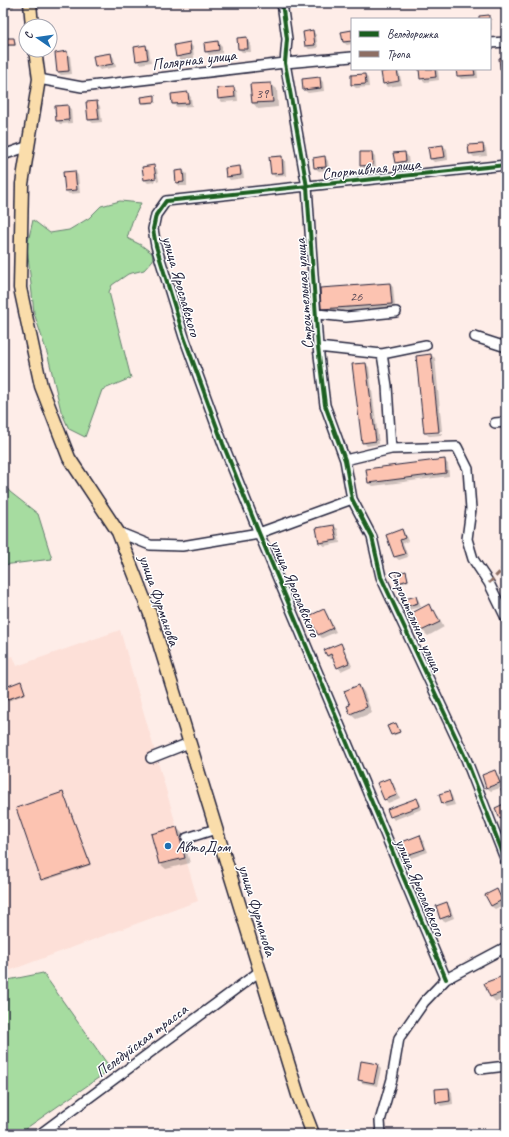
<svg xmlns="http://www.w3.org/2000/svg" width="509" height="1137" font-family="Caveat,sans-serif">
<rect width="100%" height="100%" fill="#feede8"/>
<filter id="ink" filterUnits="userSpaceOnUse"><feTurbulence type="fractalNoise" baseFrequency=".025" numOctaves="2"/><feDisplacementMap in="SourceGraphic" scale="8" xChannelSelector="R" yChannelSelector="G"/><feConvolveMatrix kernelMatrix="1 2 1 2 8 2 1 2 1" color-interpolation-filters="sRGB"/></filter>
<g filter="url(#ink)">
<path fill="#fde0d8" d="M120,630l78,271 -195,72v-313l10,-4 4,10z"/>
<path fill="#a6dca0" stroke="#647f6e" d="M120,201l21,2 -9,19 -5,16 14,7 11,8 1,7 -9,10 -16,4 -16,11 -3,7 22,86 -29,12 -17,47 -16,-8 -8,-18 -13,-55 -14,-43 -7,-67 6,-26 17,13 19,-3 20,-12 12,-12z
M3,483l7,9 28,22 14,45 -49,6z
M43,973l68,96 -93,65h-15v-153z"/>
<path fill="#0003" d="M3,3h10l1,5 -11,2z
M488,16l4,4v10h-2v-11h-10z
M313,31l3,4 2,13 -9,1 -3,-3z
M352,31v13l-5,1 -4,-3z
M247,38l3,4 1,10h-9l-3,-3z
M14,39l1,2 1,5h-8l-1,-1z
M218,42l4,4v7l-13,2 -3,-4z
M189,43l4,4 1,11 -14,2 -3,-4z
M146,46l3,4 2,12 -11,2 -3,-4z
M67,52l3,4 2,18 -11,1 -3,-3z
M111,54l3,4 2,9 -16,3 -4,-4z
M506,58v14l-1,1 -4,-4 -1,-10z
M422,69h14l2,2 1,9 -14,2 -4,-4z
M457,69h20l1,9 -17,1 -3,-3z
M397,71l3,4 2,10 -15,2 -3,-4z
M364,75l4,3 1,9 -13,1 -4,-3z
M319,78l4,4 1,9 -16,2 -4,-3 -1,-10z
M271,84l6,5 1,18 -20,2 -5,-6 -2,-18z
M234,88l3,3 1,10 -16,1 -3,-4z
M187,93l4,4 1,9 -15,1 -4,-3 -1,-9z
M154,96l2,7 -11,1 -2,-1 -1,-6z
M96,102l4,4 2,16 -9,1 -4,-3z
M67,106l4,3 1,14 -12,1 -3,-4z
M482,145l4,3 1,8 -13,1 -4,-4z
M443,146l4,3 1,11 -14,2 -4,-4z
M372,153l3,3 1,12 -11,1 -4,-4z
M404,153l4,3 1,9 -10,1 -3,-4z
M282,157l3,4 1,15 -11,1 -3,-4z
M325,157l3,4 1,9 -10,1 -4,-3z
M153,166l4,3 2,12 -2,1 -2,-14h-2l2,14 -7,1 -3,-3z
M239,167l4,4 1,7 -14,2 -3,-4z
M176,171h7l4,3v12h-7l-3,-3z
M75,172l3,3 2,18 -11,1 -3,-3z
M390,284l3,3 2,20 -69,5 -4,-3 -1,-20z
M431,355l4,3 7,73 -15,1v2l15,-1v2l-13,1 -4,-3 -8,-77z
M366,364l3,3 10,77 -12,2 -4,-4z
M444,460l4,4 1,12 -76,10 -4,-3z
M334,526l4,3 2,14 -16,3 -4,-3 -2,-14z
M402,530l3,4 3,7 -5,2 5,14 -9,3 -4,-3 -7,-22z
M405,572l4,9 -8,3 -2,-2z
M416,597l3,4 2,6 -13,3 -4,-3z
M429,606l10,11 5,10 -16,9 -6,-6z
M324,611l3,3 9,18 -14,6 -3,-3z
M340,644l4,4 8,18 -11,5 -3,-4 -4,-9 -3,1 -4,-3z
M21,682l5,12 -23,9v-14z
M359,686l5,6 8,21 -16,6 -6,-5z
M396,724l4,9 -7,3 -1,-2z
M495,772l3,3 5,12 -12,4 -4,-3 -4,-12z
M390,779l3,4 7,15 -12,5 -3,-4z
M448,792l4,4 3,9 -9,2 -3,-3z
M64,794l27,71 -48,16 -1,-2z
M416,799l4,3 2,7 -28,11 -3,-4z
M506,805v16l-2,1 -4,-4z
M177,828l5,5 8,30 -24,6 -6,-5 -8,-29z
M420,837l3,3 5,12 -17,6 -3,-3z
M496,891l4,3 5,10 -10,5 -4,-3z
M446,903l4,4 4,11 -10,4 -3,-4z
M506,971v27l-10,4 -5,-5z
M377,1065l4,4 -4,17 -15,-3 -3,-4z
M449,1089l3,3 1,12 -12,2 -4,-4z"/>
<path fill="#fcc3b1" stroke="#22223b" d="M3,3h8v2l-8,1z
M489,15v4h-10v-3z
M313,30l2,15 -10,1 -2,-14z
M352,30v11l-9,1 -2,-10z
M247,37l1,12h-10l-1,-11z
M6,38h8l1,7h-9z
M218,41l1,9 -14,2 -1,-9z
M190,42l1,12 -15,3 -2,-12z
M146,45l2,14 -12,2 -2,-14z
M67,51l2,20 -12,1 -2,-19z
M111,53l2,11 -18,3 -2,-11z
M506,57v12h-6l-1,-11z
M419,69h16l1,8 -16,2z
M456,69h18l1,6 -18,1z
M397,70l2,11 -16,3 -2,-12z
M365,74l1,10 -15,1v-10z
M320,77l1,11 -18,2 -1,-11z
M271,83l2,19 -21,1 -2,-19z
M234,87l1,10 -17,2 -1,-11z
M188,92l1,11 -17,1 -1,-10z
M155,95v7l-13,1 -1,-6z
M97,101l2,18 -11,1 -2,-18z
M68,105l1,15 -13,1 -1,-15z
M483,144l1,8 -15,2 -1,-9z
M443,145l2,12 -15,2 -2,-12z
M360,152h12l1,13 -13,1z
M405,152l1,9 -11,2 -2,-10z
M282,156l1,17 -12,1 -2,-17z
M325,156l1,11 -12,1 -1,-10z
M154,165l2,13 -12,2 -2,-13z
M240,166l1,9 -15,2 -1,-9z
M183,170l1,12 -8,1 -1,-12z
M75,171l2,19 -12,1 -2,-19z
M390,283l2,21 -71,5 -1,-21z
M431,354l8,78 -15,1 -8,-77z
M366,363l10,78 -14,2 -10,-79z
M445,459l1,14 -78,10 -2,-14z
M334,525l3,15 -18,3 -3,-15z
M402,529l3,9 -5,2 5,14 -11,3 -8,-22z
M406,571l2,9 -10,3 -2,-9z
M416,596l2,7 -14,4 -2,-7z
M429,604l3,7 2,-1 6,12 -19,9 -9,-18z
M324,609l9,19 -15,7 -9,-19z
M341,643l8,20 -12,5 -6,-14 -4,2 -3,-6z
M21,681l4,12 -22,8v-13z
M359,685l8,22 -17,7 -3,-8 3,-1 -6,-14z
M396,723l4,9 -9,3 -4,-9z
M495,770l5,13 -14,5 -4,-13z
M390,778l7,17 -13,5 -7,-17z
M506,788v7l-3,1 -2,-7z
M449,791l3,10 -10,3 -3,-10z
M63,792l27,72 -49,16 -25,-72z
M417,798l3,8 -30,11 -3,-8z
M506,803v13l-6,3 -5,-11z
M177,827l8,31 -26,6 -8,-30z
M506,831v9h-2l-3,-7z
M420,835l5,14 -18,6 -5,-13z
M497,889l5,11 -11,6 -6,-11z
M447,902l4,13 -11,4 -4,-13z
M506,970v21l-16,6 -6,-14 19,-7 -2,-4z
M361,1061l17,3 -4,19 -16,-3z
M449,1088l1,13 -14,2 -1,-14z"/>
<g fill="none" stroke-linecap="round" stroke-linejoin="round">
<g stroke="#22223b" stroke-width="12">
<path id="minor" d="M282,3l5,36 -2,24 22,124 11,160 7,58 20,55 7,39 20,38 9,40 85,182 40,102
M490,43l16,-1
M39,79l43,8 203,-24 67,-6
M3,155l26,-9
M317,314l29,3 50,-5
M475,337l31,10
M318,347l64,7 5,32 4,63
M382,354l44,-9
M495,423l11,-1
M345,460l46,-11 66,-2 11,22 3,40 -4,30 6,20 16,24 17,35
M118,532l32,13 32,1 77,-13 93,-34
M151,758l38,-15
M187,838l29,-9
M446,979l-187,-446 -36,-89 -39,-107 -28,-91 -3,-17 3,-14 10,-14 340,-36
M481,1069l25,-3
M40,1134l220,-163
M381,1134l-1,-13 12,-42 7,-41 25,-36 22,-23 60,-32"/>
</g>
<g stroke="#22223b" stroke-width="15">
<path id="major" d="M30,3l2,23
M35,50l4,29 -17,105 -2,104 21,98 28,72 49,74 32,82 148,481 15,39"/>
</g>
<use href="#minor" stroke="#fff" stroke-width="9"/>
<use href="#major" stroke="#faddab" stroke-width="12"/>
<path stroke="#8d6e63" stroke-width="3" stroke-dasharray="6 3" stroke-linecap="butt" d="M489,583l12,-12 5,-8"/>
<g stroke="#fff" stroke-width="6">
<path id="cycleway" d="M282,3l5,36 -2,24 22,124 11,160 7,58 20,55 7,39 20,38 9,40 85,182 40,102
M446,979l-187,-446 -36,-89 -39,-107 -28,-91 -3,-17 3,-14 10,-14 340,-36"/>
</g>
<use href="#cycleway" stroke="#1b5e20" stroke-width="4"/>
</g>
</g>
<circle fill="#1f6fb2" stroke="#fff" stroke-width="1.5" cx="168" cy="846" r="4"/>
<g text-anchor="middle" stroke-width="3" stroke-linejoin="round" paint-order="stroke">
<g font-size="14" fill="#584a58">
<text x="262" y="98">39</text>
<text x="356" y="301">26</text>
</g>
<g font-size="16" fill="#22223b" stroke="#fff">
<text transform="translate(194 59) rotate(-7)" y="6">Полярная улица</text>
<text transform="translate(371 168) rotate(-6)" y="6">Спортивная улица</text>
<text transform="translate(182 286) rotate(74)" y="6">улица Ярославского</text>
<text transform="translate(303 294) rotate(-94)" y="6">Строительная улица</text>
<text transform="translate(296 588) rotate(67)" y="6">улица Ярославского</text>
<text transform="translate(160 600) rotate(71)" y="6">улица Фурманова</text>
<text transform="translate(416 620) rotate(66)" y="6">Строительная улица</text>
<text transform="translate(421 887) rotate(67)" y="6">улица Ярославского</text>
<text transform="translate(258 910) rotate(73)" y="6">улица Фурманова</text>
<text transform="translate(141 1040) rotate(-37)" y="6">Пеледуйская трасса</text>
</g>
<g font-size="16" fill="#22223b" stroke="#fff" text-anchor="start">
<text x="176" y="852">АвтоДом</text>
</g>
</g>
<rect width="509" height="1137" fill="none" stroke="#fff" stroke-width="16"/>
<rect x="8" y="8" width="493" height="1121" fill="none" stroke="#22223b" stroke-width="1.5" filter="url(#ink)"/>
<rect x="351" y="18" width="140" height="52" fill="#ffffff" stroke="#a7a7b1"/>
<rect x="359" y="31" width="20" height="6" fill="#1b5e20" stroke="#a7a7b1"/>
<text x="387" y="38" font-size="12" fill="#22223b">Велодорожка</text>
<rect x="359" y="51" width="20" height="6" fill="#8d6e63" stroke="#a7a7b1"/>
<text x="387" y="58" font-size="12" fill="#22223b">Тропа</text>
<g transform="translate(38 38) rotate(283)"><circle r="19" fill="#ffffff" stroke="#a7a7b1"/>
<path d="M0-3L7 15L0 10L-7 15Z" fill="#1f6fb2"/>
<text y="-6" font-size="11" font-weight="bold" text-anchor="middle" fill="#22223b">С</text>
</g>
</svg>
